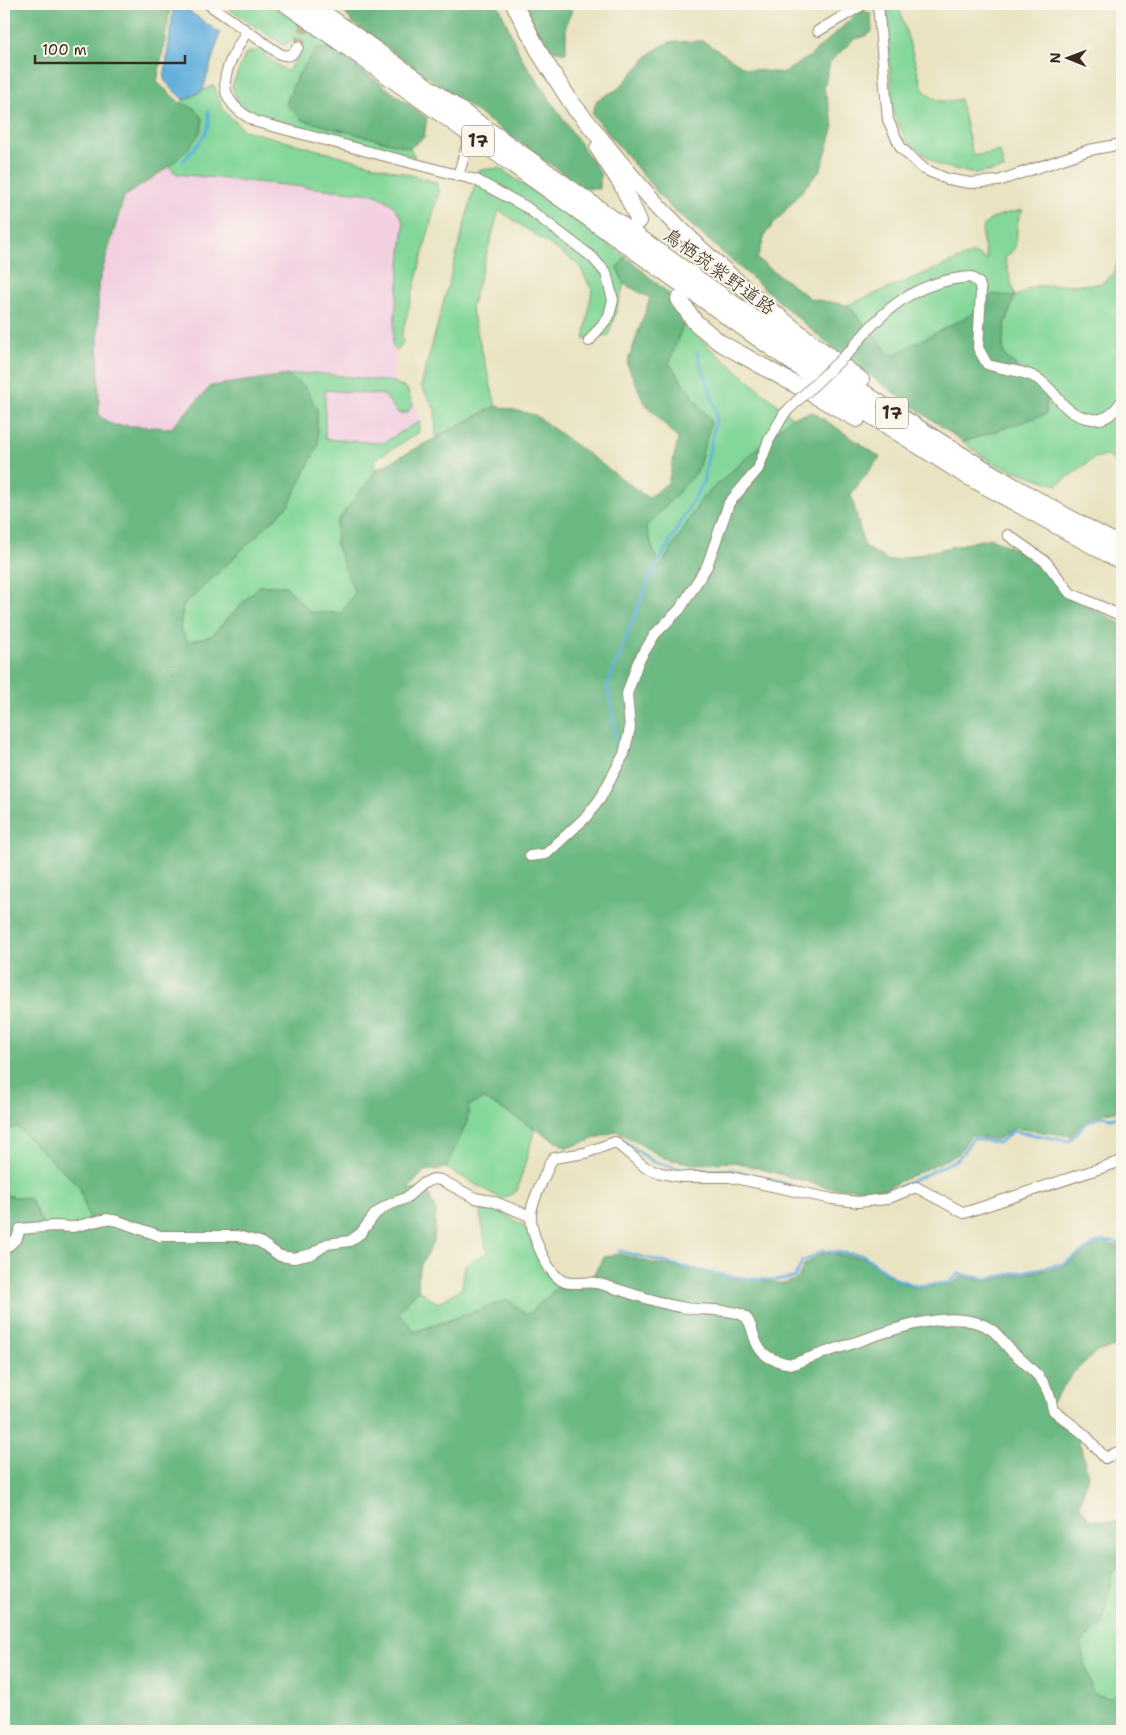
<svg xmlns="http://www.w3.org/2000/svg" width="1126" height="1735" font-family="'Shantell Sans','Klee One',sans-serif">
<rect width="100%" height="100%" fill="#fbf7ec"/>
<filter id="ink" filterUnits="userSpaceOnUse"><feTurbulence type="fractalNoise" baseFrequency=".02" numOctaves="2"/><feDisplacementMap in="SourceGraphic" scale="10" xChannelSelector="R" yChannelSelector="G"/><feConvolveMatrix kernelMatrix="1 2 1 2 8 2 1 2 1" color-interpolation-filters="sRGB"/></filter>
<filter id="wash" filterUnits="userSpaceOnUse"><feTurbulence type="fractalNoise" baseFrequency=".0096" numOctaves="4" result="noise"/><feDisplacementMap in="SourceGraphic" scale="20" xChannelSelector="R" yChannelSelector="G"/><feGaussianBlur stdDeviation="1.12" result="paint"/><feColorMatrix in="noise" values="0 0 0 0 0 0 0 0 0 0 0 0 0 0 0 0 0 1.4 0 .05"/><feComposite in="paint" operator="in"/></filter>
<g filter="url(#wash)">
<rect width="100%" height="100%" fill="#e9e3c2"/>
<path fill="#f2cfe1" d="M169,166l8,8 196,20 14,5 11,10 6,15 -12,122 4,4 -2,31 13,8 13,32 -50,30 -52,-6 -107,-59 -40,42 -58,-3 -14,-8 -1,-132 26,-88z"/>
<path fill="#83d79a" stroke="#5f805c" d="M222,4h48l62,44 -16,1 -14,71 108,28 5,9 -161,-42 -16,-13 -6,-16 14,-33 13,-3 28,22 14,-21 -8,-10 -10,4z
M886,4h12l25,85c12,13 20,14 37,10l13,57 27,-5 4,18 -29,5 -37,-9 -31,-24 -14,-27z
M214,85l9,25 21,20 192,52 3,9 -38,147 2,4 -3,5 -4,3 -4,-4 12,-122c-7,-17 -14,-24 -31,-30l-196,-20 -8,-7 32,-35 2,-12 -9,-11 -14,-6z
M500,168l126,89 -9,11 7,16 -15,51 -25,4 8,-49 -14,-26 -79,-54 -28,98 25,98 -60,31 -1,-28 -14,-23 58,-216z
M1023,210c-9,12 -4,23 -8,36 -1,5 -7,9 -10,13l10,38 19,-11 66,-2 14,-10 8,-27v159l-4,34 4,-1v26l-15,-9 -13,2 -37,27 -65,-22 -29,-21 83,-28v-20l-41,-38c-7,-18 4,-41 9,-59l-21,-3 -21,20 -81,42 -43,-51 126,-52 13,7c-1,-8 -4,-16 -5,-24 -2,-20 27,-23 41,-26z
M683,325l109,92 -89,80 -44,72 -13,-42 51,-55 14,-50 -42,-59z
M314,373l80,9 13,7 6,16 -6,8h-9l-14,-18 -59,-5v49l58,4 37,-22 -2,12 -44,27 3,9 -40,53 -1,23 20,48 -15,20 -31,-1 -24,-26h-27l-48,50 -23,6 -8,-14 3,-22 106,-101 17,-117 -19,-13z
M485,1099l50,30 -18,62 -15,8 -56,-31 21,-46 2,-17z
M17,1127l62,59 13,43h-47l-15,-30 -26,-4v-64z
M492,1208l33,18 18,44 15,17 -31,28 -19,-15 -94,32 -16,-20 20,-22 20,13 24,-15 3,-23 22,-12 -7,-41z
M1122,1565v122l-11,11 -18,-4 -13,-50 22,-19 10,-53z"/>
<path fill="#6ab882" stroke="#527150" d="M4,4h162l4,6 -13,72 23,21 14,5 9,12c-5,33 -53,59 -79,77l-26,88 1,131 14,9 58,3 40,-42 76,-11 19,13 11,21 1,36 -29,60 -106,101 -3,22 8,14 23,-6 48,-50h27l24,26 31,1 14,-20 -19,-48 1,-23 40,-53 119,-63 39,9 113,83 20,-15 10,-44 -34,-37 -17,-38 23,-66 -26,-14 -7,-16 9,-11 42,36 15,32 -14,38 42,59 -14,50 -51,55 13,42 44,-72 89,-80 21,-5 67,45 -29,37 13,52 25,15 102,-23 26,12 29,23 26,25 50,26v218l-4,15 4,58v195c-22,3 -37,8 -51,26l-56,-8 -19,12 -25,-5 -13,19 -74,35 -54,-1 -94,-26 -43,2 -29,-6 -47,-27 -50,17 -82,-49 -16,6 -2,17 -21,46 -22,3 -16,18 20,2 8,21 -2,29 -15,27 -1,22 -20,22 17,20 93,-32 19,15 31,-28 27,1 19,-31 15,-3 33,9 131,21 15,-5 6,-14 19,-12 42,5 28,21 22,9 35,-3 11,-8 25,4 76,-14 40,-25 20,6v97l-26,7 -22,20 -26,36 8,15 21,10 11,42 -8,31 10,14 32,2v43l-10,7 -10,53 -22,19 13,50 18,4 11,-11v44h-1118v-536l26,4 15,30h47l-13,-43 -62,-59 -13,4z
M342,4h156l23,53 79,116v16l-17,-1 -230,-165 -12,-15z
M525,4h49l-8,22v27l-14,-3 -17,-21z
M861,10l10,4 1,18 -9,5 -9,2 -24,23 -6,27 10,37 -13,43 -55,64 -9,26 54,40 37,6 43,51 81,-42 21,-20 21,3c-5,18 -16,41 -9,59l41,38v20l-83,28 -127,-91 -169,-147 -75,-90 5,-14 21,-11 34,-37 17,-10 34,-1 44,28 36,4 26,-16z
M332,48l95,70 -3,19 -14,11 -108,-28 -16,-16 10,-26 20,-29z"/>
<path fill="#63b0dd" stroke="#4f6d7e" d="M183,7l37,26 -17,57 -20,10 -19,-20 9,-70z"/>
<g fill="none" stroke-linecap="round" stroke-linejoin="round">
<path stroke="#63b0dd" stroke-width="3" d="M183,161c12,-14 31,-30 25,-49
M617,741l-10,-55 44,-111 52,-92 14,-70 -20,-60
M618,1137l34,24 31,9h48l61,15
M837,1195l50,-2 71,-34 15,-21 25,5 15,-12 56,10 16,-17 16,-8 10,2 11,-3
M619,1251c43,10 135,38 176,26l7,-15 21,-11 40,4 31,23 22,8 33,-3 9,-9 28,5 77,-15 37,-23 15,1 7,3"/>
</g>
</g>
<g filter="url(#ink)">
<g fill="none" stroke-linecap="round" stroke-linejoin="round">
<path stroke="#c6bea1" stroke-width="10" stroke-dasharray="10 5" stroke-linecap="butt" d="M298,47l10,-32"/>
<g stroke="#928670" stroke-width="12">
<path id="minor" d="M208,4l72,50c9,3 12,2 18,-7
M878,4l10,116 13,28 23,21 23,10 23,4 28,-2 91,-31 33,-6
M247,31c-23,38 -39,67 10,91l219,58 50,27 66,50 14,16 7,27 -4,16 -20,25
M818,31l46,-27
M458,176l12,-41
M851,350c33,-42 65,-69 120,-73l8,6 2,8 -3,57 9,16c17,7 35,5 51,15 22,14 23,36 54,40 15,2 21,-6 30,-18
M1008,535l38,27 24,31 52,23
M530,856l16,-2 40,-37 14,-18 24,-45 6,-26 -3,-34 11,-32 17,-28 25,-25 27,-43 22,-63 29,-34 11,-29 15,-26 8,-8
M1122,1161l-158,52 -48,-26 -29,12 -29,3 -26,-3 -102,-22h-48l-21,-4 -16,-6 -30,-25 -30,11 -31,5 -4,5c-5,14 -20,40 -19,54 0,17 17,59 34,65 9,3 21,-1 31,1 28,7 56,19 84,24 19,4 42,1 60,7 22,8 1,45 53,50 18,-7 36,-13 55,-19 37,-13 107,-41 144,-15 8,6 15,18 24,25 21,19 32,26 37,55l32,25 20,23 17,-8
M4,1250l13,-12 3,-9 34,-3 19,1 33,-8 12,2 42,15h77l23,6 20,14 14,2 18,-4 15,-10 23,-3 11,-8 14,-19 11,-8 20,-8 16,-14 11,-5 8,1 34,18 17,3 38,15"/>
</g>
<g stroke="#928670" stroke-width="18">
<path id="primary" d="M286,4l548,388 126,80 162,90
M311,4c119,86 239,171 360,256 146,103 292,204 451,286
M514,4l28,53 34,53
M570,101c26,31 50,63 77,93 63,70 138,130 214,186
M598,148l24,37 17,36
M679,299l16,23 24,20 138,77"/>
</g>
<use href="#minor" stroke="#fff" stroke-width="10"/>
<use href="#primary" stroke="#fff" stroke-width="16"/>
<g stroke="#928670" stroke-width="12" stroke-linecap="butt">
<path id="minor-bridge" d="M792,406l59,-56"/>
</g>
<use href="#minor-bridge" stroke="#fff" stroke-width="10"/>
</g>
</g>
<g text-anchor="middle" stroke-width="4" stroke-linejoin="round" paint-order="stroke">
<g fill="#fbf7ec" stroke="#75685c" stroke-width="1">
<rect x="462" y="125.5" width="32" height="31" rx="4"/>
<rect x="876" y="397.5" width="32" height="31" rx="4"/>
</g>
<g font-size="18" font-weight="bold" fill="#3b2a1e">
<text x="478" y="147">17</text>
<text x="892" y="419">17</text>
</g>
<g font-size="19" fill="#3b2a1e" stroke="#fbf7ec">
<text transform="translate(720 271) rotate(36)" y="7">鳥栖筑紫野道路</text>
</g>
</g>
<rect width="1126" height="1735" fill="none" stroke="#fbf7ec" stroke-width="20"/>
<g transform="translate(1068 58) rotate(271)" stroke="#fbf7ec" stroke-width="4" paint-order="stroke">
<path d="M0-4L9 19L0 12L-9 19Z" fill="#3b2a1e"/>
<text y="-8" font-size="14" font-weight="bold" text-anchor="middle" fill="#3b2a1e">N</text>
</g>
<path d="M35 55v8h150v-8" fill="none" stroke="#3b2a1e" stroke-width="2.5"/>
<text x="42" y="55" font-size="15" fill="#3b2a1e" stroke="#fbf7ec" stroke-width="4" paint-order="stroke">100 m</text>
</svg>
